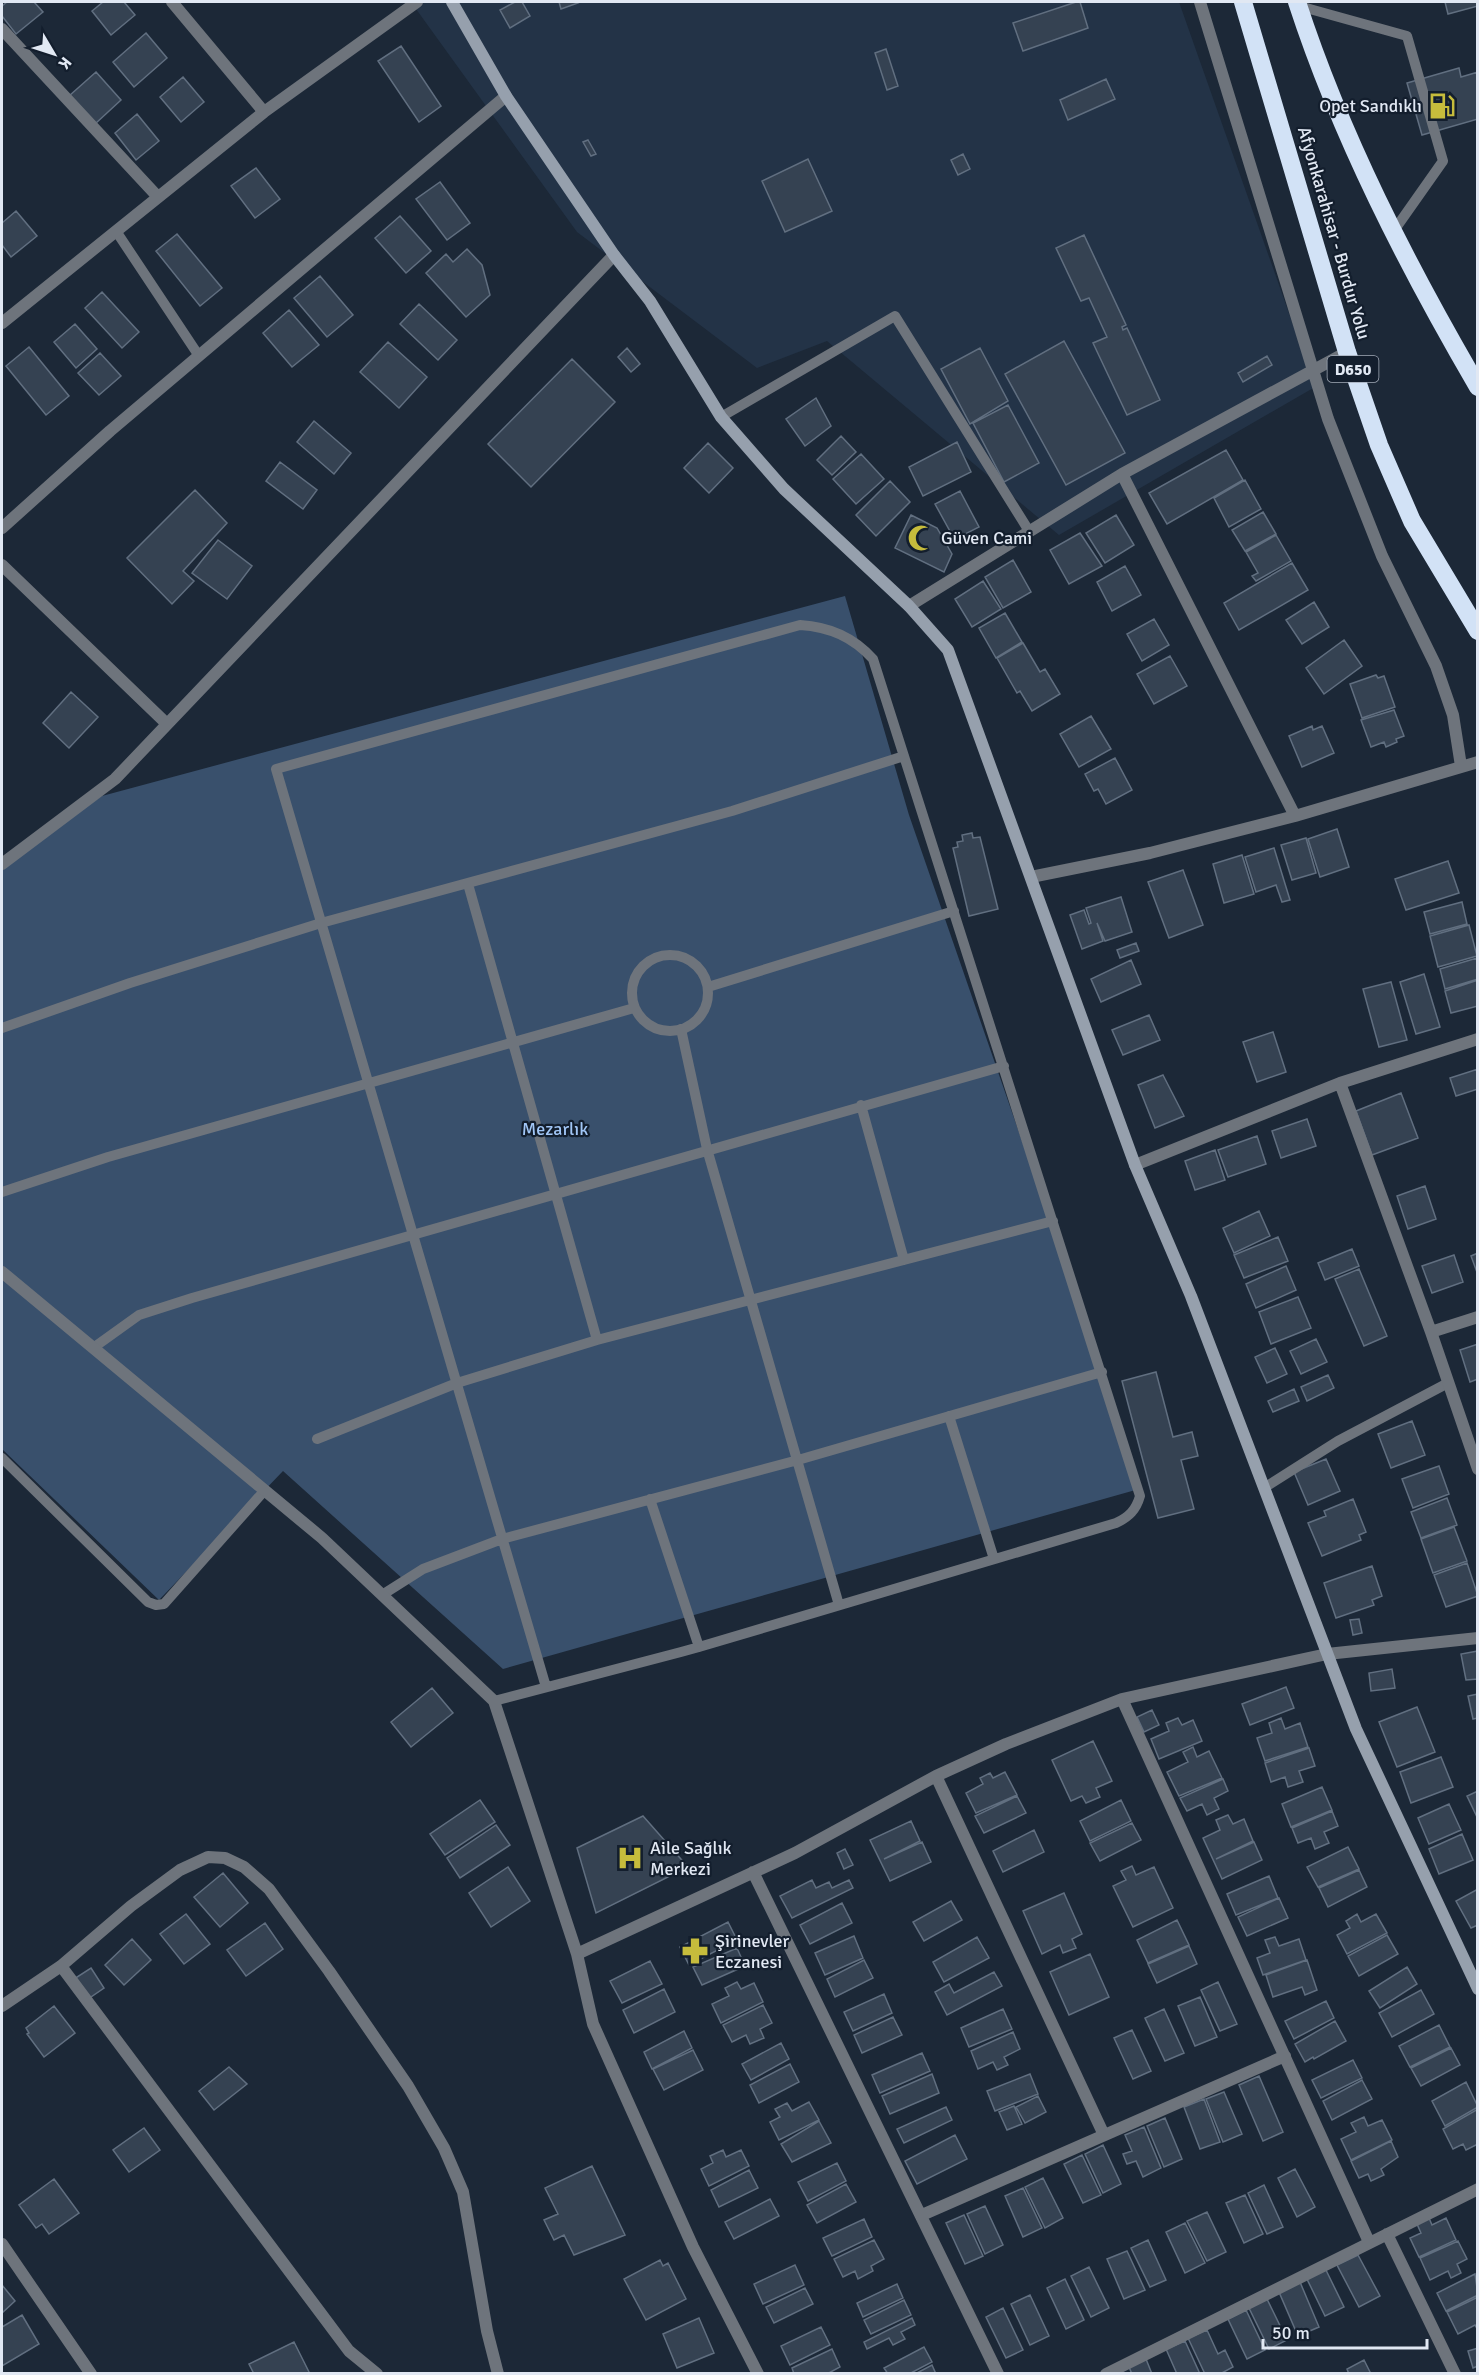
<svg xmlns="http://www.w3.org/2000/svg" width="1479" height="2375" font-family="Signika,sans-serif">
<rect width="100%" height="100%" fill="#1c2837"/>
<path fill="#233347" d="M411,2h768l136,385 -256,148 -232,-194 -70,27 -180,-136z"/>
<path fill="#39506c" d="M845,596l64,219 193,557 37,117 -636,180 -220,-198 -124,129 -157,-151v-585l100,-68z"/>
<path fill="#354252" stroke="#616f80" stroke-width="1.5" d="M7,2h27l9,10 -27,22 -14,-18v-10z
M103,2h21l11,13 -24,20 -19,-24z
M515,2h7l8,14 -20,12 -10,-18z
M559,2h18l1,1 -17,6z
M1076,2h4l8,26 -65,23 -10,-28z
M1445,2h33v4l-30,8z
M146,33l21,25 -33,29 -21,-25z
M401,46l40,60 -22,16 -41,-61z
M886,49l12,37 -11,4 -12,-37z
M1459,68l2,9 17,-5v47l-56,16 -15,-52z
M96,72l25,28 -26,24 -26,-28z
M183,77l21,25 -23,20 -21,-25z
M1106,79l9,20 -47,21 -8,-20z
M137,114l22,27 -23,19 -21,-27z
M588,140l8,14 -5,2 -8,-14z
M963,154l7,15 -12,6 -7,-15z
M808,159l24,52 -47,21 -23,-51z
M256,168l24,31 -25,19 -24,-32z
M440,182l30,41 -23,17 -31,-41z
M16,211l21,25 -26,21 -9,-12v-22z
M400,216l31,35 -25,22 -31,-35z
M177,234l45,54 -22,18 -44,-55z
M1084,235l42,90 -4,2 1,3 4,-2 33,72 -33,15 -34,-72 14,-6 -18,-39 -8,3 -25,-53z
M467,249l15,16 8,30 -24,22 -40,-44 20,-19 7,8z
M320,276l33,39 -26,22 -33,-39z
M102,292l37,40 -17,16 -37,-40z
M419,304l38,36 -19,20 -38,-36z
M289,310l30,35 -27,22 -29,-34z
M75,324l22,25 -21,19 -22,-26z
M1064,341l61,112 -59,32 -61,-111z
M388,342l39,35 -28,31 -39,-36z
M29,347l40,49 -23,19 -40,-49z
M627,348l13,16 -9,8 -13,-15z
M980,348l28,53 -38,23 -29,-55z
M100,353l21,23 -22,19 -21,-22z
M1267,356l5,9 -29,17 -5,-9z
M572,359l43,43 -84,85 -43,-43z
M816,398l15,28 -26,20 -19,-27z
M1008,405l31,58 -35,19 -31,-59z
M314,421l37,32 -17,21 -37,-32z
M841,436l15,16 -24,23 -15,-15z
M957,442l14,30 -48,24 -14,-29z
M708,443l25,25 -24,25 -25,-25z
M1226,450l17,30 -76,44 -18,-31z
M861,454l23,25 -28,25 -23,-25z
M280,462l37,28 -14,19 -37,-28z
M1245,480l16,29 -32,18 -15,-29z
M890,481l20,21 -34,34 -20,-21z
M195,490l32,33 -44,48 11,10 -22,23 -45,-46z
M960,491l19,36 -12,6 2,4 -12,7 -22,-40z
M1263,512l13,22 -31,17 -13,-21z
M911,515l26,13 15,26 -8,18 -49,-24z
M1116,515l18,30 -29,18 -19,-30z
M1080,533l22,33 -33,18 -19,-34z
M1276,535l15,26 -35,20 -4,-5 6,-3 -12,-21z
M218,540l34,26 -25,33 -35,-26z
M1013,560l18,32 -28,16 -18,-31z
M1292,563l16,27 -69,40 -15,-27z
M1125,566l16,29 -29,16 -15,-29z
M983,581l18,28 -29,18 -17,-28z
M1314,602l15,25 -27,17 -16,-24z
M1005,613l17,29 -26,16 -17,-30z
M1154,619l15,26 -27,16 -15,-27z
M1344,640l18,26 -38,28 -18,-26z
M1023,643l17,29 5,-3 15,25 -28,17 -12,-20 -3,2 -20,-35z
M1170,656l17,30 -33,18 -17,-30z
M1376,675l2,3 6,-2 11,31 -33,11 -12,-34z
M71,692l27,25 -29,31 -26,-25z
M1394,710l10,26 -8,3 1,3 -11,5 -2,-5 -13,5 -10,-27z
M1091,716l20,33 -32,18 -19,-33z
M1312,726l1,4 9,-4 12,27 -32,14 -13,-31z
M1115,758l17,32 -26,14 -8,-15 -4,2 -9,-17z
M1337,829l12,38 -29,10 -12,-38z
M972,833l1,5 7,-1 18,72 -29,7 -16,-68 5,-1 -1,-5 6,-1 -1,-6z
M1306,838l10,35 -24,7 -11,-35z
M1274,848l16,52 -8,2 -6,-17 -20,7 -11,-35z
M1242,855l12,39 -30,9 -11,-39z
M1448,861l11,32 -53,17 -11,-31z
M1183,870l20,55 -34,13 -21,-56z
M1121,897l11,35 -27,9 -8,-18 6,18 -21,8 -12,-34 14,-5 5,14 2,-1 -5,-15z
M1462,902l5,22 -37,10 -6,-22z
M1469,925l8,31 -39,11 -8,-31z
M1136,943l3,8 -19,7 -3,-8z
M1477,958l1,21 -33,10 -5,-20z
M1131,960l10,24 -40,18 -10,-23z
M1424,974l16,53 -24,7 -16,-52z
M1478,980v26l-27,7 -6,-22z
M1391,982l16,58 -28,7 -16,-58z
M1149,1015l11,25 -37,15 -11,-25z
M1273,1032l13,40 -29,10 -14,-40z
M1478,1069v20l-22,7 -6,-18z
M1163,1075l21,41 -29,12 -17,-43z
M1401,1093l17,45 -46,17 -16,-44z
M1307,1119l9,27 -35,12 -9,-27z
M1257,1136l9,28 -38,13 -10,-27z
M1215,1150l10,30 -30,10 -10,-29z
M1425,1186l11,33 -28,10 -11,-33z
M1259,1211l11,25 -36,17 -11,-25z
M1278,1237l10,24 -44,17 -10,-23z
M1352,1249l7,17 -34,14 -7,-17z
M1478,1253v22l-7,-19z
M1454,1255l9,27 -31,11 -10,-27z
M1286,1266l10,24 -40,18 -10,-24z
M1359,1269l28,67 -23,10 -29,-67z
M1298,1297l13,31 -40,16 -12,-32z
M1316,1339l11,23 -26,12 -11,-23z
M1478,1344v35l-8,3 -10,-32z
M1275,1348l12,26 -20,9 -12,-26z
M1156,1372l17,65 19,-5 6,24 -17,4 13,49 -36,9 -36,-137z
M1328,1375l6,13 -27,13 -6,-14z
M1294,1389l5,12 -26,11 -5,-11z
M1412,1421l13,34 -34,13 -13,-34z
M1326,1459l14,32 -32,14 -14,-33z
M1439,1466l10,28 -36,14 -11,-29z
M1447,1498l10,27 -36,13 -10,-26z
M1353,1499l13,33 -7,3 2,5 -39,16 -14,-33 18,-7 -2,-5z
M1454,1527l13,34 -34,12 -12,-34z
M1467,1563l11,33 -32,11 -12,-32z
M1372,1566l10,30 -10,4 2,5 -38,13 -12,-35z
M1359,1619l3,14 -9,2 -3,-15z
M1478,1651v28l-12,1 -5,-26z
M1392,1669l3,19 -24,3 -2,-18z
M1286,1687l8,21 -44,17 -8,-21z
M432,1688l21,25 -42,34 -20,-25z
M1478,1694v24l-5,1 -5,-23z
M1417,1707l18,45 -38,15 -18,-45z
M1152,1710l7,15 -15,7 -7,-15z
M1178,1718l4,7 11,-5 9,21 -43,18 -8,-20 18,-8 -3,-8z
M1281,1718l4,11 15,-6 8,24 -43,14 -8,-23 15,-5 -3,-10z
M1093,1741l19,40 -16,7 4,9 -14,6 -4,-7 -11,5 -19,-41z
M1193,1747l4,10 12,-6 13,27 -43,18 -12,-24 21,-10 -5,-10z
M1309,1748l6,18 -16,5 4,11 -15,5 -3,-10 -14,5 -6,-19z
M1441,1757l12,30 -42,16 -11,-31z
M1005,1772l12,23 -41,18 -10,-20 17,-9 -3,-6 10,-5 3,5z
M1223,1779l5,12 -14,7 5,11 -12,6 -5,-11 -15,7 -7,-13z
M1322,1787l10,23 -41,17 -9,-23z
M1478,1791v26h-1l-10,-21z
M1017,1796l9,17 -42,20 -9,-17z
M480,1800l15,22 -50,33 -15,-21z
M1121,1800l10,21 -41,20 -10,-20z
M1449,1804l12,26 -32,14 -11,-26z
M1332,1811l6,15 -14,6 5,11 -14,6 -4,-11 -13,5 -6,-15z
M1228,1815l5,9 11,-5 9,22 -37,18 38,-17 8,18 -40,19 -19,-41 17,-8 -4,-10z
M643,1816l45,51 -92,46 -19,-65z
M911,1821l9,20 -36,18 38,-17 9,20 -41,19 -20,-41z
M1132,1823l9,17 -41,21 -10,-18z
M496,1825l14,20 -50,33 -13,-20z
M1034,1830l10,22 -41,20 -10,-21z
M1462,1834l11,26 -34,14 -10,-25z
M1348,1847l11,22 -41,18 -11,-20z
M845,1849l8,16 -9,4 -7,-16z
M1132,1866l4,9 18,-8 19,41 -40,19 -20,-41 13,-6 -5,-9z
M508,1867l22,34 -39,26 -22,-34z
M1359,1870l8,17 -39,20 -9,-19z
M223,1873l25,30 -28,24 -26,-30z
M1269,1876l9,22 -42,17 -9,-21z
M812,1880l4,8 13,-6 3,6 17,-8 4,8 -61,30 -12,-22z
M1478,1889v36l-7,3 -15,-27z
M1064,1893l18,41 -10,5 4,9 -13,5 -3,-8 -18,9 -19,-43z
M1279,1898l9,20 -41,18 -9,-19z
M951,1901l11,19 -38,21 -11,-19z
M842,1903l10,20 -42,21 -10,-19z
M186,1914l24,30 -26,20 -24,-30z
M1357,1914l4,8 15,-8 11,19 -40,21 -10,-19 13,-7 -4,-7z
M1177,1920l12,25 -41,18 -11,-23z
M728,1922l9,18 -48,25 -9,-18z
M265,1923l18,26 -37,27 -19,-26z
M1387,1935l11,19 -39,22 -11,-20z
M854,1936l9,22 -38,17 -10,-22z
M977,1937l12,21 -45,24 -11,-20z
M1275,1937l4,9 20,-7 7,21 -43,15 -6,-17 13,-5 -5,-13z
M132,1939l19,21 -27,25 -19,-20z
M1189,1946l8,18 -40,19 -9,-19z
M737,1948l8,18 -43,19 -9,-18z
M1090,1954l19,43 -40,18 -19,-43z
M864,1960l9,18 -38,19 -8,-18z
M1307,1960l10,30 -12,5 -3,-8 -29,10 -7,-22z
M650,1961l12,23 -40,19 -12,-22z
M1407,1967l10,17 -37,24 -11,-17z
M91,1968l13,20 -16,11 -14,-20z
M994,1972l8,14 -55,29 -12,-23 14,-8 5,9z
M737,1982l4,7 13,-6 9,19 -42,21 -9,-19 17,-8 -4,-8z
M1218,1982l19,42 -17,7 -19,-41z
M664,1989l11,23 -41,21 -11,-23z
M1421,1990l13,24 -42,23 -13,-24z
M884,1994l8,19 -39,18 -9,-19z
M1200,1997l17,40 -22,9 -17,-40z
M1326,2001l8,17 -40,21 -9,-18z
M763,2005l9,18 -12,6 4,9 -14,6 -4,-9 -14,7 -9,-17z
M54,2006l21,27 -31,24 -17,-23 2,-1 -3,-5z
M1003,2009l9,20 -43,18 -8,-19z
M1164,2009l20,44 -19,8 -20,-43z
M893,2017l9,18 -40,18 -8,-18z
M1335,2021l11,20 -32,18 -1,-2 -8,5 -10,-18z
M1439,2025l11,22 -40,20 -11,-21z
M1132,2030l19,41 -18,8 -19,-41z
M684,2031l8,17 -40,21 -8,-17z
M1013,2032l7,17 -16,8 4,8 -11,5 -4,-8 -15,7 -7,-18z
M781,2043l8,16 -38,21 -9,-16z
M1451,2048l9,17 -39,21 -10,-18z
M693,2050l10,20 -39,20 -11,-21z
M922,2053l8,18 -50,22 -8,-18z
M1353,2060l9,18 -41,20 -9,-18z
M790,2064l9,18 -40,21 -9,-18z
M229,2067l18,17 -33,26 -15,-19z
M932,2074l7,19 -49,21 -8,-18z
M1030,2074l8,20 -43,17 -8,-20z
M1259,2076l24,56 -20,9 -24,-56z
M1362,2080l10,19 -40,21 -9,-19z
M1466,2082l12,25 -33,19 -13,-25z
M1224,2092l18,42 -19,8 -17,-43z
M1038,2096l8,16 -21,11 -9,-16z
M1204,2099l16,43 -20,7 -16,-42z
M809,2102l10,18 -40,20 -9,-18 10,-5 -5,-8 12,-6 5,8z
M1014,2106l8,18 -15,6 -8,-18z
M946,2107l6,13 -48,23 -7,-14z
M1478,2109v35l-12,6 -3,-6 -10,5 -10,-20z
M1364,2117l4,9 14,-6 10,20 -41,20 -10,-21 15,-7 -5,-9z
M1165,2118l17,41 -18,8 -17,-41z
M819,2121l12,22 -39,19 -11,-18z
M1144,2127l17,41 -18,9 -7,-16 -9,3 -4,-10 9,-3 -7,-16z
M144,2128l16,22 -31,22 -16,-22z
M955,2135l12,24 -50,25 -12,-23z
M1391,2141l7,16 -17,12 3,6 -13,6 -3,-7 -9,4 -8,-17z
M1103,2145l18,39 -18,9 -18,-39z
M723,2150l3,7 15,-7 8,16 -40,20 -8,-17 12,-6 -3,-7z
M1082,2155l19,40 -18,8 -19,-39z
M837,2163l9,18 -38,20 -10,-19z
M592,2166l33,69 -51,20 -10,-20 -10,5 -10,-20 14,-6 -13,-26z
M1295,2169l20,38 -18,10 -19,-39z
M749,2170l9,18 -39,19 -8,-17z
M1043,2178l20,40 -18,10 -20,-41z
M54,2179l25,34 -30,21 -7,-10 -6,4 -17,-23z
M846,2184l10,18 -39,21 -10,-18z
M1264,2185l19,42 -16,7 -19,-41z
M1023,2188l19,40 -19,9 -18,-41z
M1245,2195l18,39 -19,9 -18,-40z
M770,2199l9,17 -45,23 -9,-17z
M985,2206l18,39 -18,9 -18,-40z
M1207,2212l19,40 -19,9 -20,-40z
M964,2215l19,41 -18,8 -19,-41z
M1429,2218l3,7 14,-7 10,22 -37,17 -9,-19 11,-5 -4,-9z
M864,2219l8,18 -40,19 -9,-18z
M1185,2223l20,40 -20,10 -19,-41z
M874,2240l10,19 -13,7 2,5 -15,8 -3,-8 -12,6 -9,-18z
M1148,2240l18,40 -16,7 -19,-39z
M1458,2241l9,18 -10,5 4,9 -10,5 -3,-7 -18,9 -10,-22z
M1127,2251l18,39 -21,9 -17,-40z
M1358,2255l22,41 -21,11 -22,-42z
M660,2260l3,6 5,-3 18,36 -40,21 -22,-41z
M795,2265l9,20 -41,19 -9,-20z
M1324,2266l20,41 -19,9 -20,-41z
M1089,2267l20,41 -18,9 -20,-41z
M1475,2274l3,21 -32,16 -9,-18z
M1065,2279l19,41 -18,9 -19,-41z
M1300,2282l19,45 -21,9 -19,-44z
M897,2284l6,14 -40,19 -6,-14z
M2,2285l13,16 -13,12z
M805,2288l8,16 -39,19 -8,-16z
M1030,2295l19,41 -19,9 -19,-41z
M1478,2297v33l-3,-5 -17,9 -11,-22z
M1267,2299l20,41 -18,9 -20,-41z
M904,2300l7,15 -40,19 -7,-14z
M1003,2308l20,42 -17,8 -20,-41z
M1246,2310l19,40 -18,9 -19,-40z
M22,2315l17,29 -37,22v-39z
M699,2318l15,35 -37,15 -14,-34z
M912,2318l3,7 -14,7 4,7 -12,6 -4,-7 -22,11 -3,-7z
M821,2327l9,18 -40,20 -9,-19z
M1207,2330l11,24 7,-4 8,17 -13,7h-15l-17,-36z
M1185,2341l15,33h-23l-11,-25z
M294,2342l16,32h-56l-5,-10z
M924,2347l8,15 -23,12h-21l-4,-6z
M1478,2348v18l-5,2 -5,-17z
M832,2349l8,18 -13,7h-33l-2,-6z
M1146,2359l6,15h-20l-3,-7z
M1364,2360l7,14h-22l-2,-5z
M932,2365l4,9h-21z"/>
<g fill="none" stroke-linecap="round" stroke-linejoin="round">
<path stroke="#6e747c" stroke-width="10" d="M1299,6l108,30 36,125 -50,71
M116,231l83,125
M721,417l174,-101 134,215
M468,884l129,456
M632 993a38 38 0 1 1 76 0a38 38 0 1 1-76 0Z
M708,987l246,-76
M2,1028l128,-45 191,-60 411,-112 172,-55
M681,1029l26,120 132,456
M861,1105l43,155
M2,1192l106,-35 526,-149
M93,1348l46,-33 53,-17 812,-232
M949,1416l45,143
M317,1439l140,-56 140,-43 456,-119
M2,1458l146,144 8,3 8,-1 101,-114
M1264,1488l74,-47 110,-58
M650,1499l49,148
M382,1595l41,-26 79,-30 296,-79 304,-88
M494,1701l187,-49 18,-5 417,-124c13,-6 20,-13 24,-27l-267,-837c-20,-22 -43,-32 -73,-34l-524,144 270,918"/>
<path stroke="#6e747c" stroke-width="12" d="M172,2l92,110
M1200,2l128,417 54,137 54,110 17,49 8,51
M2,29l156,168
M2,323l262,-211 153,-110
M1122,474l173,342
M2,528l108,-97 396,-335
M2,565l165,159
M909,606l213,-132 225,-122
M2,864l113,-85 499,-524
M1031,877l119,-24 145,-37 183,-54
M1340,1083l138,-44
M1135,1165l205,-82 91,249 47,137
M2,1272l320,266 172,163 83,253
M1431,1332l47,-15
M1122,1699l247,543
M936,1776l168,359
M753,1872l245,502
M61,1966l288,385 28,23
M2,2006l59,-40 70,-60 49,-36 28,-13 17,1 19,9 25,22 60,82 79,115 36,62 19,44 24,139 11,43
M922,2215l363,-159
M1387,2234l68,140
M2,2244l89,130
M758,2374l-65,-127 -100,-223 -16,-70 218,-101 141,-77 70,-32 116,-45 205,-45 151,-16
M1106,2374l372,-185"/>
<path stroke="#96a0ad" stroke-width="12" d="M452,2l54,94 108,159 36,46 71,116 63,72 125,117 39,44 187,515 56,131 165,433 122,260"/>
<path stroke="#d2e2f6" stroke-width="18" d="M1243,2l104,350 32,93 33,76 66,110
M1297,2c44,135 110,263 181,385"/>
</g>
<defs>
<g id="fuel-bare" transform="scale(2.07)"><path d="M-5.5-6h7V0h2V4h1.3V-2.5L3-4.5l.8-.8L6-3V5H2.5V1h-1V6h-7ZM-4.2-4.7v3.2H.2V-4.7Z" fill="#c6bc3c" stroke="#131e2d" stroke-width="2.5" paint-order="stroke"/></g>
<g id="mosque-bare" transform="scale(2.07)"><path d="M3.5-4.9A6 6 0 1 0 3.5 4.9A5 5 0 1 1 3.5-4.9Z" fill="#c6bc3c" stroke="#131e2d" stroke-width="2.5" paint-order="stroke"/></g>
<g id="hospital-bare" transform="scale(2.07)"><path d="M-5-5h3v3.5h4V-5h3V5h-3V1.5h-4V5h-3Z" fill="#c6bc3c" stroke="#131e2d" stroke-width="2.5" paint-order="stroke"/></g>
<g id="pharmacy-bare" transform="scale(2.07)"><path d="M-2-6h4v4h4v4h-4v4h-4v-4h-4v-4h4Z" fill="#c6bc3c" stroke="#131e2d" stroke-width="2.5" paint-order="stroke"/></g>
</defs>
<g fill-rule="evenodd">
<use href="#fuel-bare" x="1442" y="106"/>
<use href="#mosque-bare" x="921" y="538"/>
<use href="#hospital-bare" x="630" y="1858"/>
<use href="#pharmacy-bare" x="695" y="1951"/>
</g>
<g text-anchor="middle" stroke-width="4.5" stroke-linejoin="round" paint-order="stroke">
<rect fill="#131e2d" stroke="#a3abb8" stroke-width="1.5" x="1327.5" y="356" width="51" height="26" rx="4.5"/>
<g font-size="16" font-weight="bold" fill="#e1e8f3">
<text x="1353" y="375">D650</text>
</g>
<g font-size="18" fill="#e1e8f3" stroke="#131e2d" text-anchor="start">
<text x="1422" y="112" text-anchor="end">Opet Sandıklı</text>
<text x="941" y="544">Güven Cami</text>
<text x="650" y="1854">Aile Sağlık<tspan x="650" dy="21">Merkezi</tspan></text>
<text x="715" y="1947">Şirinevler<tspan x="715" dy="21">Eczanesi</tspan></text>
</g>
<g font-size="18" fill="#e1e8f3" stroke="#131e2d">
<text transform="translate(1334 233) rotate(74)" y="6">Afyonkarahisar - Burdur Yolu</text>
</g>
<g font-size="18" fill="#a1c6f6" stroke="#131e2d">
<text x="555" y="1135">Mezarlık</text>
</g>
</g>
<rect width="1479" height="2375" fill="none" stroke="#e1e8f3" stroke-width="6"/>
<g transform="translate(54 54) rotate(129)" stroke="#131e2d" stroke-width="4.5" paint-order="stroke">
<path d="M0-4.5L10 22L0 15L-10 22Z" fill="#e1e8f3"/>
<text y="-9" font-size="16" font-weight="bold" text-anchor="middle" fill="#e1e8f3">K</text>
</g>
<path d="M1263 2339v9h164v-9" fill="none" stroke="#e1e8f3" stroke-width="3"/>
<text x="1272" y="2339" font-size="18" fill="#e1e8f3" stroke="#131e2d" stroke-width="4.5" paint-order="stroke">50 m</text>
</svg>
